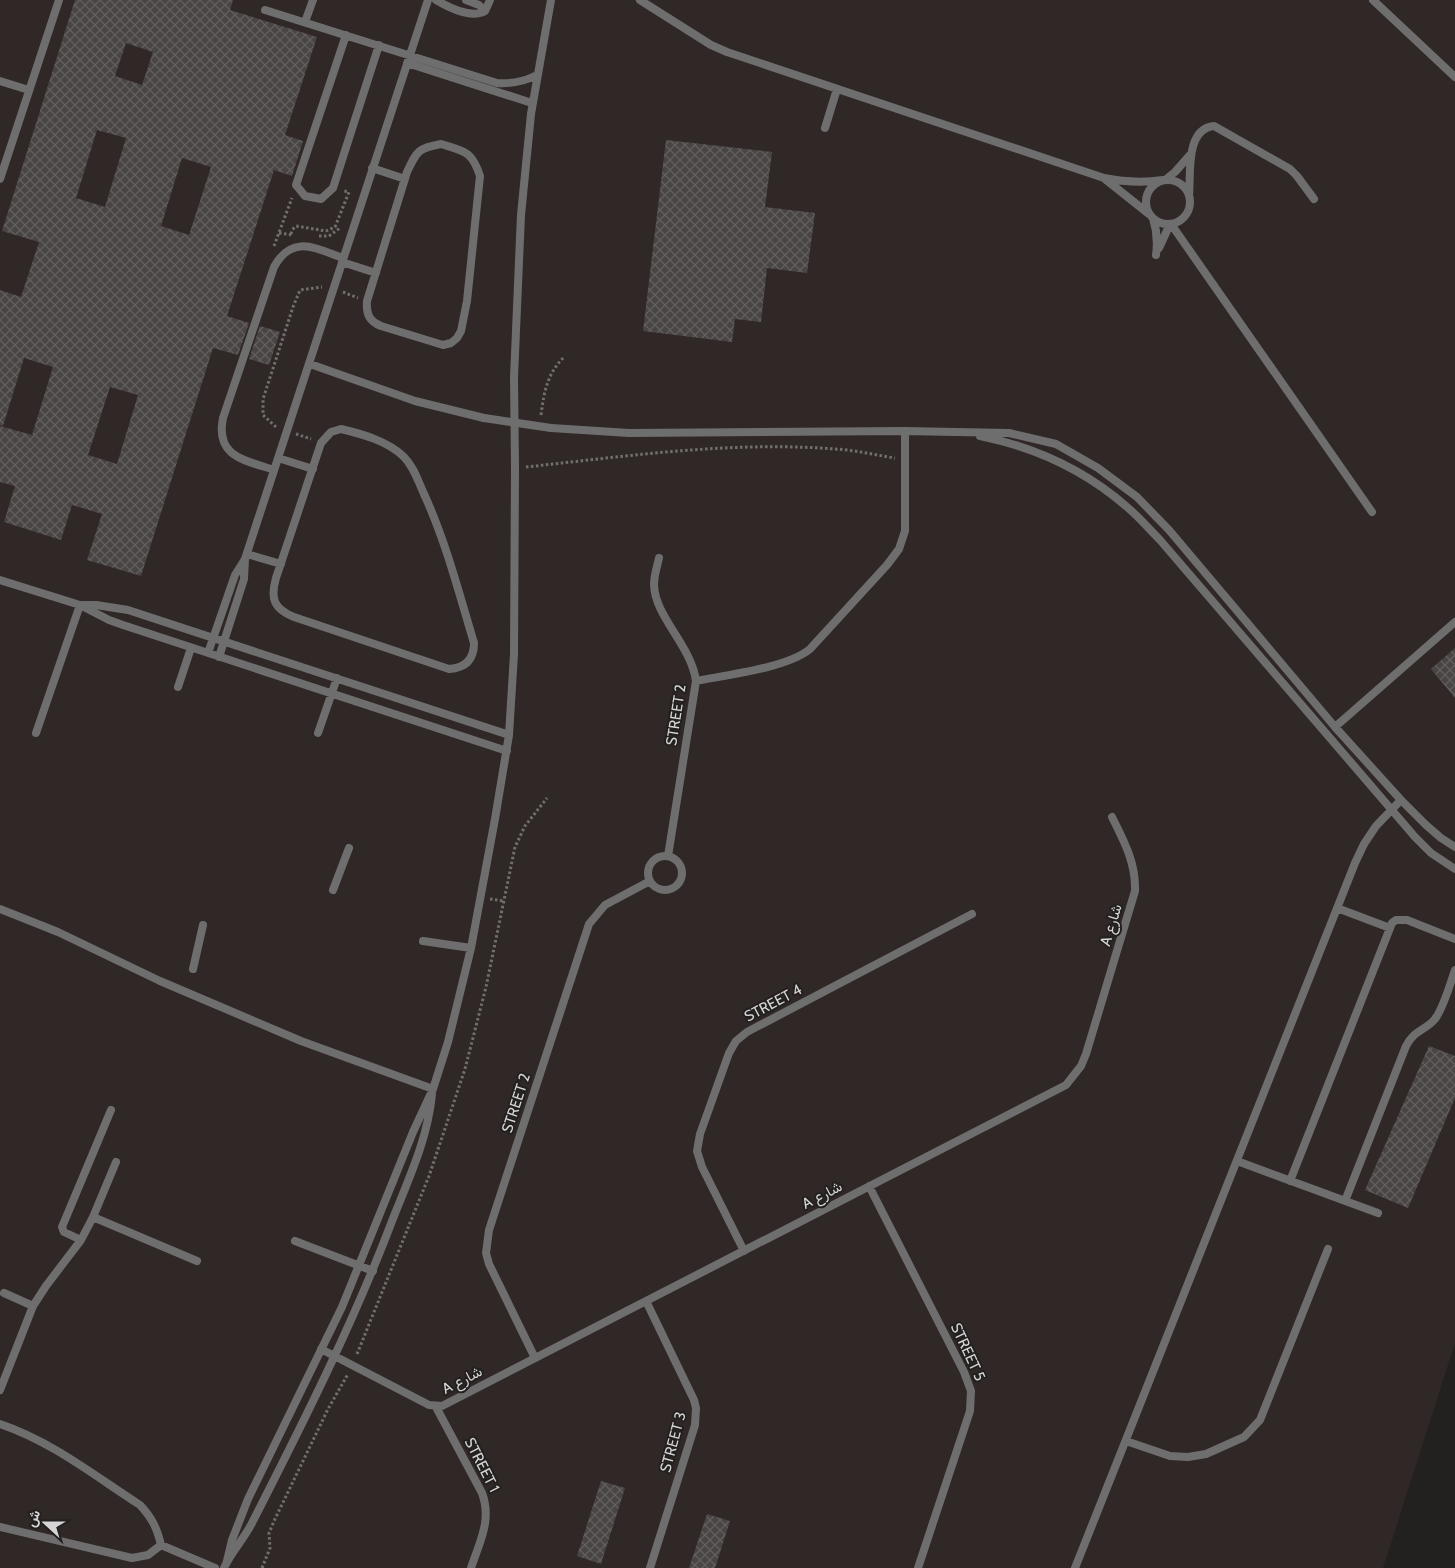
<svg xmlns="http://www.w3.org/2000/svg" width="1455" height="1568" font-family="Cabin,Vazirmatn,sans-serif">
<defs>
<pattern id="building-cross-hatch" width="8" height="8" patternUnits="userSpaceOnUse" patternTransform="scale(1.25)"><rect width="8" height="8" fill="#484544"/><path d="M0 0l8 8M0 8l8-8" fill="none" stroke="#625f5e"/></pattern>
</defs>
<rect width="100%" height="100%" fill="#232120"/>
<path fill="#302827" d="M0,0h1455v1343l-72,225h-1383z"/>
<path fill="url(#building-cross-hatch)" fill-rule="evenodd" d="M75,0h158l-3,10 87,27 -32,98 18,6 -11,35 -18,-6 -47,146 22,7 -11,32 -25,-7 -72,228 -54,-16 15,-46 -30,-9 -11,35 -57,-18 11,-36 -15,-4v-56l32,9 21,-68 -29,-9 -21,68 -3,-1v-135l21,7 18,-55 -37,-11zM126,43l27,9 -11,33 -27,-9zM97,130l29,8 -21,69 -29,-9zM182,158l29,9 -22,68 -28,-9zM110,387l28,8 -21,69 -29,-9z
M666,140l106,12 -7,55 50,6 -8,60 -40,-5 -6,54 -26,-3 -3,23 -89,-11z
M260,326l20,6 -11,33 -20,-6z
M1455,648v50l-24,-29z
M1429,1046l26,10v42l-47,110 -43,-18z
M601,1481l24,7 -24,76 -24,-8z
M707,1514l23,7 -15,47h-26z"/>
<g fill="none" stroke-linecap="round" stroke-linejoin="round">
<path stroke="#716f6e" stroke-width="3" stroke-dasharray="2.5 2.5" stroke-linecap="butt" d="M279,233l14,2
M291,234l1,-4 4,-4 30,5 9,-4 14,-35 -5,-1
M319,236h10l11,-8
M274,246l18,-48
M343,292l15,6
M541,415c3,-23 6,-41 23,-58
M276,427l-13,-12v-16l30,-92 7,-17 22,-3
M296,434l15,5
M526,467c102,-11 205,-26 309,-18 20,1 40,6 60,9
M490,899l14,2
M357,1354l72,-178 36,-107 21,-82 29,-140 10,-21 22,-28
M262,1568l8,-20 -1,-15 6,-14 53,-110 20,-35"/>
<path stroke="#6f6e6e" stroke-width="8" d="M436,0c12,7 35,19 49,11l5,-11
M466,0l13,5 6,6
M640,0l71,45 16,7 377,126c20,4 38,5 59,2
M1373,0l82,77
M265,10l232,73c15,1 26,-1 40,-8
M305,22l8,-22
M346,35l-50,150 9,11 16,3 12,-11 46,-143
M407,63l125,40
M0,81l29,9
M825,128l12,-39
M441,144c23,7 31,7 39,32l-13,125 -6,30 -4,7 -6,5 -8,2 -62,-19c-12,-5 -15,-12 -14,-25l40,-129c10,-21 11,-24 34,-28z
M372,168l33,11
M0,179l59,-179
M1105,179l44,35
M1165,180l10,-8 15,-17
M1146 202a22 22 0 1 1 44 0a22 22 0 1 1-44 0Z
M1189,195c2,-21 -4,-66 25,-69l76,43 7,7 17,23
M1153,218c4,13 5,23 3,37
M1171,224l201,288
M1159,248l11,-24
M342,262l34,11
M310,364l105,37 69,17
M551,428l78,5 276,-2 104,2 47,11 42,24 39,29 32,33 166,197 66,73 25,25 15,13 14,9
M341,429c21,5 47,12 63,28 10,10 14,24 20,37 22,48 35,99 50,149 0,17 -9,25 -25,26l-155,-52c-20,-8 -24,-18 -18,-39l45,-135 10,-11z
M980,436c54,11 105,34 147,71 12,10 22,22 33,33l255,297 16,16 24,16
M278,458l35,11
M274,470c-29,-10 -59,-13 -51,-52l51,-151c18,-33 41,-19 69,-9
M247,554l34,10
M659,558c-2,9 -5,17 -5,27 1,32 37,60 42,96l-28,175
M0,580l80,25 29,15 14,5 384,126
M82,605h14l32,5 381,125
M208,653l27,-78 10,-16
M219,657l25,-78 1,-20 183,-559
M696,681c31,-6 91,-13 114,-32l77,-84 12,-16 6,-18v-100
M178,687l13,-39
M1335,727l120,-105
M36,733l44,-128
M318,733l19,-55
M648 873a17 17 0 1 1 34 0a17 17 0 1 1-34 0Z
M333,890l16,-42
M1337,908l53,20
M0,909l58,23 102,49 141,60 132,48
M423,941l48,7
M193,969l10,-44
M1237,1161l141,52
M1290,1181l102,-258 4,-3h11l48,19
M869,1186l95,186 7,19 -1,20 -52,157
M1345,1201l61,-155c9,-17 19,-15 29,-27 9,-12 15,-35 20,-49
M93,1217l104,44
M81,1240l-17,-8 -2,-5 49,-117
M295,1241l78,30
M744,1251l-42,-84 -5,-16 3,-17 29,-81 7,-12 11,-9 225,-118
M4,1293l29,13
M646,1301l48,99 2,8 -1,17 -45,143
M321,1349l108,56 13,1 624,-321 15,-19 5,-12 49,-163c1,-28 -11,-50 -23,-74
M535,1358l-46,-94 -3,-11 3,-23 100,-306 16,-19 45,-24
M0,1390l33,-84 13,-20 35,-46 12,-23 23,-55
M436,1407l46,86c10,27 -2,48 -11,75
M0,1424c51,17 95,52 140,81 12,13 17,23 21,40l-13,10 -16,3 -132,-31
M1126,1441l44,15 18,1 18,-3 38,-17 16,-17 68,-171
M161,1545l54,23
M227,1561l5,-21 16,-41 94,-192 71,-175 20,-43 15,-47 23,-94 24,-129 14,-84 5,-81 1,-186 -1,-91 7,-162 10,-101 20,-114
M224,1568c7,-16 20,-29 28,-45 51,-100 102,-201 142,-307 16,-40 34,-79 38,-122
M1075,1568l280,-705 9,-19 12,-18 25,-26"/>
<path stroke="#6f6e6e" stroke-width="8" d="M484,418l67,10"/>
</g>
<g text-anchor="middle" stroke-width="4" stroke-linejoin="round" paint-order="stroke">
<g font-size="15" fill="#d6d4d4" stroke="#232120">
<text transform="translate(676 715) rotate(-81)" y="5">STREET 2</text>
<text transform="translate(1111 925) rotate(-73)" y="5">A شارع</text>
<text transform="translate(773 1003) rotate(-28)" y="5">STREET 4</text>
<text transform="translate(516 1103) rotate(-72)" y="5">STREET 2</text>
<text transform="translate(822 1195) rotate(-27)" y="5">A شارع</text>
<text transform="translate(968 1352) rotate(65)" y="5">STREET 5</text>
<text transform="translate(462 1380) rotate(-27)" y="5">A شارع</text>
<text transform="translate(673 1442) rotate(-75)" y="5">STREET 3</text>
<text transform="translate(482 1465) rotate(63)" y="5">STREET 1</text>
</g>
</g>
<g transform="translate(45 1523) rotate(291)" stroke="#232120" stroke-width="4" paint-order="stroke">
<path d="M0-4L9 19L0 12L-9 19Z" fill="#d6d4d4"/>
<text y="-8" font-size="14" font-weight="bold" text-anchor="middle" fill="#d6d4d4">ش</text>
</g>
</svg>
